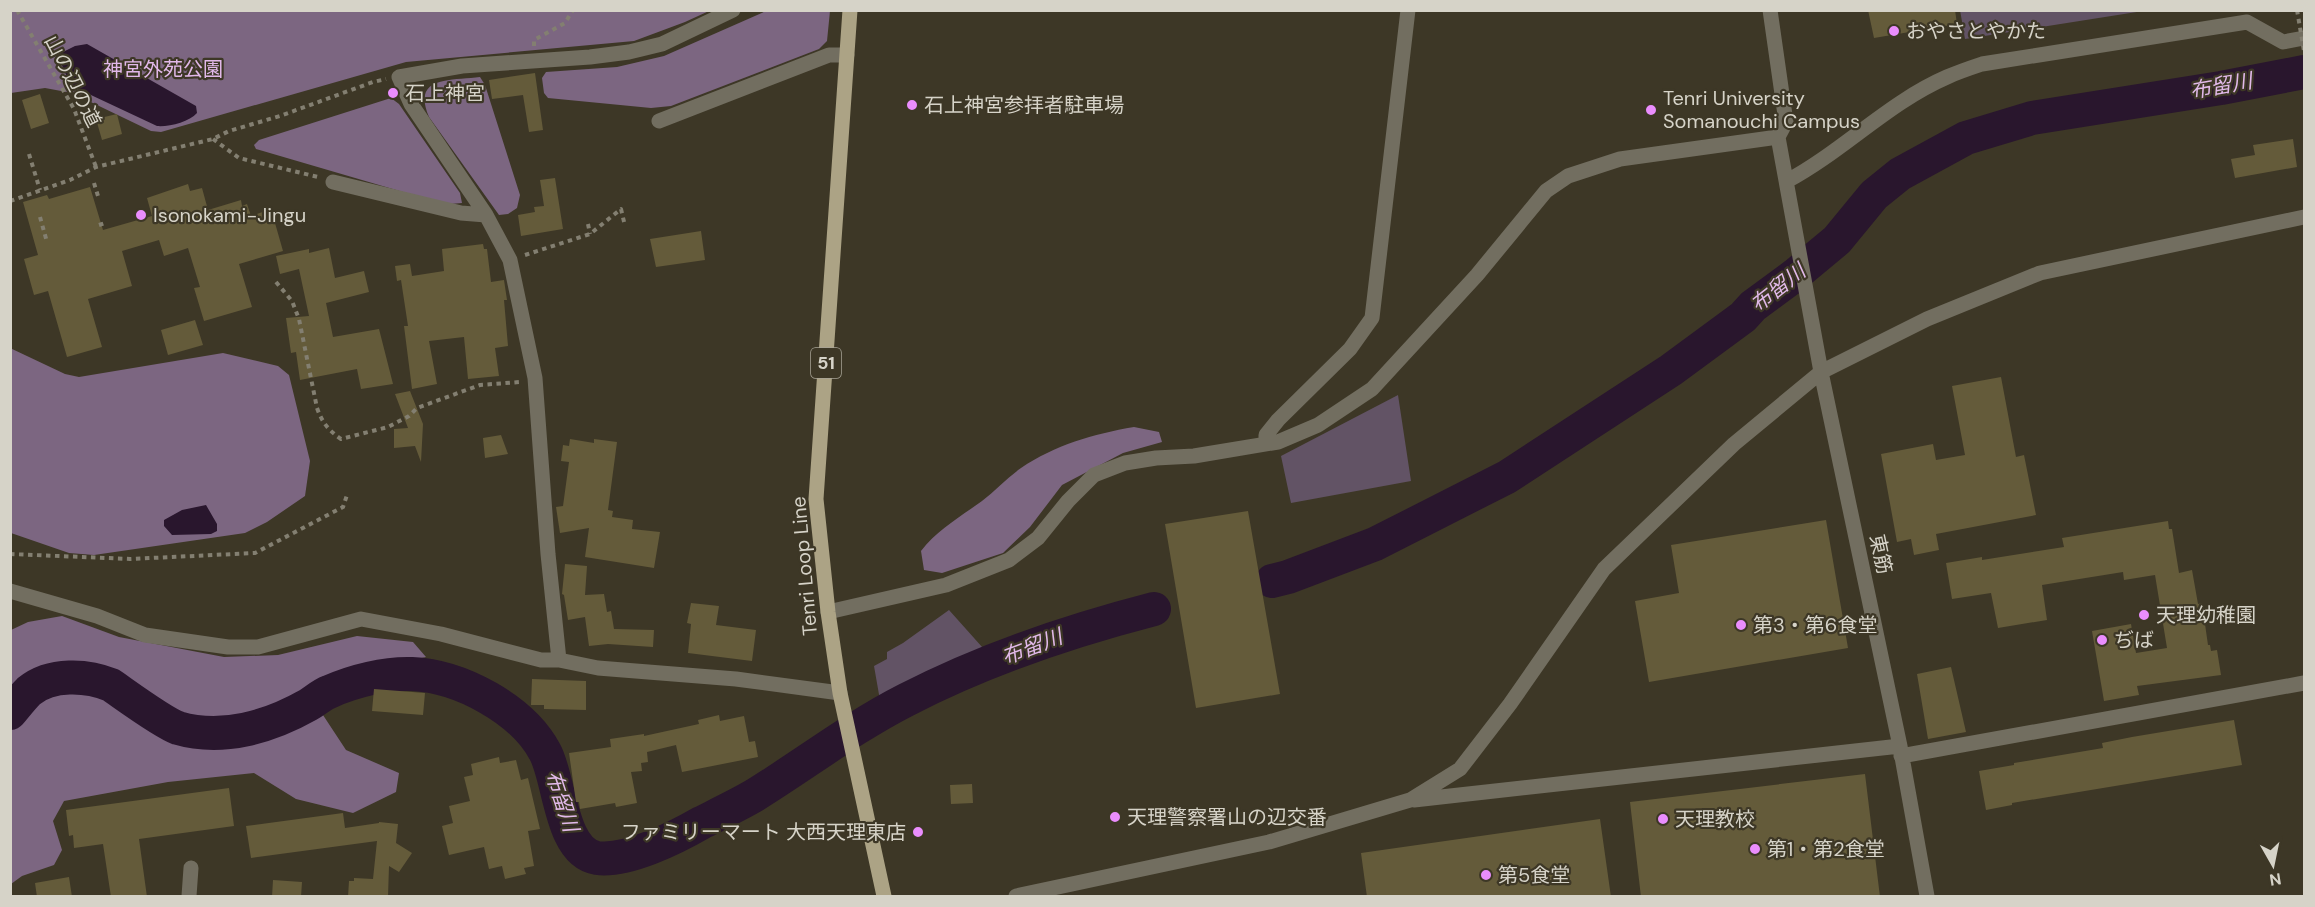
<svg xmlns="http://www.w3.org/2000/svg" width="2315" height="907" font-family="'DM Sans','Noto Sans JP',sans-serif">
<rect width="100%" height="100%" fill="#3d3726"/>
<path fill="#625365" d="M1960,10h183v1l-178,28z
M1398,395l13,86 -120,22 -10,-47z
M949,610l42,47 -110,49 -7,-40 13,-7v-7l16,-9z"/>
<path fill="#7c6681" d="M10,11h699l-24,11 -51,19 -228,21 -245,70 -10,-1 -79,-38 -27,-5 -34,5z
M766,11h64l-3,30 -8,8 -148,57 -20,2 -103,-10 -4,-5 -2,-15 4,-6 71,-5 47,-11z
M480,77l5,8 35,110 -3,13 -9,6 -9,1 -70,-98c-18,-42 23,-36 51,-40z
M391,98l8,6 61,89 2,10 -12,1 -47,-12 -140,-41 -7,-2 -2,-4 5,-5z
M10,348l55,26 14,3 144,-24 55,13 11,9 21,86 -5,35 -38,26 -22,11 -151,22 -25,-2 -58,-20z
M1134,427l25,5 3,10 -39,11 -61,32 -32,42 -27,26 -61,20 -18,-3 -3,-19c16,-21 39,-34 61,-50 13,-10 25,-23 39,-33 34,-23 72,-34 113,-41z
M62,616l57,21 105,20 54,-2 79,-19 56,6 13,15 -47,11 -54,9 -4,35 25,38 53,23 -3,19 -43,21 -57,-14 -42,-26 -86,9 -104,19 -11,20 9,29 -8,15 -32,11 -11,8v-254l17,-8z"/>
<path fill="#29162d" d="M87,44l109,62 1,7c-8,9 -28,14 -40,13l-81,-38c-8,-9 -17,-22 -15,-35l14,-7z
M206,505l11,19v7l-6,3 -39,1 -8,-9v-6l18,-10z"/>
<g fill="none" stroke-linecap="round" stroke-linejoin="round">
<path stroke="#29162d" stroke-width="34" d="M1272,581l16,-4 87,-33 132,-67 164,-107 72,-53 10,-11 42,-31 42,-35 37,-45 26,-21 66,-36 66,-20 189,-30 83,-16
M10,713c6,-7 12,-15 19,-22 22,-18 58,-16 82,-6 16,11 51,37 67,43 44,13 91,-1 130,-23 7,-4 13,-10 21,-13 24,-11 57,-19 83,-18 48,2 110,35 133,78 15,27 15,100 52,106 30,4 78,-20 104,-35 18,-9 37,-18 54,-28 50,-31 98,-68 151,-95 79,-41 163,-69 248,-91"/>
</g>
<path fill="#645b3a" d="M1868,10h87l2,14 -83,14z
M535,73l8,57 -14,2 -6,-37 -31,4 -3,-19z
M40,94l9,29 -18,6 -9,-29z
M117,114l5,20 -20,6 -6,-21z
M2293,139l4,28 -62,11 -4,-19 24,-4 -2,-10z
M555,178l8,51 -42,7 -3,-21 17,-3 -1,-5 10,-1 -4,-26z
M188,184l2,7 12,-3 6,22 33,-10 1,6 5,-2 4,12 20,-7 12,42 -44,13 13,43 -48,14 -10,-33 6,-1 -12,-39 -24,8 -5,-16 -37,11 10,35 -44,13 14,48 -35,10 -19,-66 -14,4 -10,-36 14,-4 -15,-53 24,-7 2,4 41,-12 13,43 49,-14 -5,-18z
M701,231l4,29 -49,7 -6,-28z
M483,244l1,5h3l4,33 13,-2 3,20h-3l4,46 -13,2 4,28 -31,3 -4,-42 -35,4 8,43 -25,5 -8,-63h4l-7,-46 -4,1 -2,-15 15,-2 2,12 32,-5 -2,-22z
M329,248l6,30 29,-7 5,21 -43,11 7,34 46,-8 14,55 -32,5 -4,-20 -57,11 -4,-28 -5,1 -5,-35 23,-2 -10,-47 -19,5 -4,-18 33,-7v4z
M195,320l8,25 -35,10 -7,-25z
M2001,377l15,80 8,-2 12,60 -100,19 3,16 -25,5 -3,-16 -14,3 -16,-88 52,-10 3,16 29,-5 -13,-69z
M410,391l13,33 -2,38 -6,-16 -21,2v-19l14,-1 -13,-34z
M501,435l7,19 -23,4 -2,-20z
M570,439l24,4v-4l23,3 -9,68 5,1 -1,6 21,3 -1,9 28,3 -6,36 -69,-11 4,-29 -29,5 -4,-26 7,-1 6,-44 -8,-1 2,-16 6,1z
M1248,511l32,183 -84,14 -31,-184z
M1826,520l22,128 -199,34 -14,-81 44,-8 -8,-48z
M2168,521l1,8h3l7,44 13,-3 6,34 4,-1 6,42h2l1,6 6,-1 4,25 -84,11 2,9 -35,6 -12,-70 39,-7 5,29 31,-5 -12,-73 -31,5 -1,-8 -81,13 5,35 -49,8 -7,-35 -39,6 -6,-36 36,-6v3l82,-13 -2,-9z
M565,564l22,2 -2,29 19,-1 3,18 4,-1 3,18 40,1 -1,17 -45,-3 -19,2 -4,-29 -17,3 -4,-25 -2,-1z
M691,603l28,3 -3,19 40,5 -4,31 -64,-8 3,-29 -4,-1z
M1951,667l15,65 -38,7 -11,-65z
M532,679l54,2v29l-42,-1v-4h-13z
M374,689l51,4 -2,22 -51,-4z
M719,715l1,6 24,-5 5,26 6,-1 3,16 -76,15 -6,-27 -29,7 1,10 -7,1 1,8 -11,1 6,31 -21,4 -1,-4 -35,6 -1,-7h-3l-7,-49 42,-6 -1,-8 34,-5v2l55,-12 -1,-4z
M2234,720l8,45 -230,38v2l-26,5 -7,-39 35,-6v-2l89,-15 -1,-5 30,-6z
M499,757l1,6 16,-3 5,20 7,-2 12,51 -12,2 6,35 -10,2 2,6 -21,5 -3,-13 -13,3 -5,-22 -35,8 -7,-29 11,-3 -4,-17 21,-5 -6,-24 9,-2 -2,-11z
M1865,774l15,123h-239l-11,-95z
M972,784l1,19 -22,1 -1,-19z
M229,788l5,38 -95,13 8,58h-36l-8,-53 -29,4 -1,-13 -4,1 -3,-26z
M343,813l2,15 34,-5v-1l19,2 -2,19 16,10 -13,19 -10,-6 -1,31h-40l1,-16h5v-3l19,1 4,-38 -126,17 -5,-32z
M1600,819l11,78h-244l-6,-44z
M69,877l3,20h-35l-2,-14z
M273,880l29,2 -1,15h-29z"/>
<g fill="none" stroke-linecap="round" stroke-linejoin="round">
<path stroke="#837f71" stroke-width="4" stroke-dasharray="4.5 4.5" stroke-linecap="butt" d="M17,10l57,99 22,58
M534,46v-6l31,-17 8,-13
M213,139l26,19 79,19
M29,154l11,36
M94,183l4,13
M10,201l60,-21 26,-13 117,-28 16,-8 51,-15 93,-34 13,-3
M40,217l7,25
M588,224l2,10
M99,225l6,-2
M525,255l65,-21 31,-25 4,17
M276,282l16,19 7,18 18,89c5,14 11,22 24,31l47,-12 21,-11 8,-8 63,-23 40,-3
M10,554l120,5 125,-6 88,-46 4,-12"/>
<path stroke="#726e60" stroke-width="15" d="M1770,10l16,112 -8,15 43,235 79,374 27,150
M659,121l170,-66h18
M1787,181c56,-30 102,-79 160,-104 11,-5 23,-9 35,-13l265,-42 36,20 21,-4
M333,182l128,31 25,2
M1266,444v-9l12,-15 72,-71 22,-31 36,-308
M10,591l87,25 48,19 83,12h30l103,-28 80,15 100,26h18l39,8 138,11 104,14
M828,612l118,-27 63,-25 29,-22 30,-37 26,-26 31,-12 31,-5 38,-2 84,-14 40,-17 54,-36 105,-114 69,-84 22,-15 52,-17 158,-22
M559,660l-11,-106 -13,-176 -25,-118 -24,-45 -75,-111 -12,-27 63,-11 128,-9 39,-5 33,-8 71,-34
M1901,756l403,-73
M1414,800l486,-54
M189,896l2,-28
M1016,896l253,-54 141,-42 50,-31 50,-65 94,-135 130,-125 87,-72 106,-53 113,-46 264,-56"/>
<path stroke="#aca385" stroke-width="15" d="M850,10l-34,489 12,113 12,81 44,203"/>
<path stroke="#837f71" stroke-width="4" stroke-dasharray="4.5 4.5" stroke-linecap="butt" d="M2297,10l7,41"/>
</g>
<g fill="#ea8dfd" stroke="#3d3726" stroke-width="2">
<circle cx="1894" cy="31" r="6"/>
<circle cx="393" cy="93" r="6"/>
<circle cx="912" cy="105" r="6"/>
<circle cx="1651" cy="110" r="6"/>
<circle cx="141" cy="215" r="6"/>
<circle cx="2144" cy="615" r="6"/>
<circle cx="1741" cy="625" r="6"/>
<circle cx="2102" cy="640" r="6"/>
<circle cx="1115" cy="817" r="6"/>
<circle cx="1663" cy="819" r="6"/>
<circle cx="918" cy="832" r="6"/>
<circle cx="1755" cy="849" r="6"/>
<circle cx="1486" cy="875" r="6"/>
</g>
<g text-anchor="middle" stroke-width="4.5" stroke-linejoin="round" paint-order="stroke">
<rect fill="#3d3726" stroke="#a8a497" stroke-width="1.5" x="811" y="348" width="30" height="30" rx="4.5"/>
<g font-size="18" font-weight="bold" fill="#d6d3c8">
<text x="826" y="369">51</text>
</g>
<g font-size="20" fill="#d6d3c8" stroke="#3d3726" text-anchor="start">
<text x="1906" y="38">おやさとやかた</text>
<text x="405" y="100">石上神宮</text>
<text x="1663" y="105">Tenri University<tspan x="1663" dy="23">Somanouchi Campus</tspan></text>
<text x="924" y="112">石上神宮参拝者駐車場</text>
<text x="153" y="222">Isonokami-Jingu</text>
<text x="2156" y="622">天理幼稚園</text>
<text x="1753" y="632">第3・第6食堂</text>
<text x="2114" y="647">ぢば</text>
<text x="1127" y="824">天理警察署山の辺交番</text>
<text x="1675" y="826">天理教校</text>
<text x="906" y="839" text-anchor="end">ファミリーマート 大西天理東店</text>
<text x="1767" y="856">第1・第2食堂</text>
<text x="1498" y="882">第5食堂</text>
</g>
<g font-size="20" fill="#e1b8e9" stroke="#3d3726">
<text x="163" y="76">神宮外苑公園</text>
</g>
<g font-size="20" fill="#d6d3c8" stroke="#3d3726">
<text transform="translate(73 81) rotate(63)" y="7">山の辺の道</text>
<text transform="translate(1881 554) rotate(78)" y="7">東筋</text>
<text transform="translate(804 566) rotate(-95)" y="7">Tenri Loop Line</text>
</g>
<g font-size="21" font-style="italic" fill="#e1b9e9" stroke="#3d3726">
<text transform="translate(2221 86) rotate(-10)" y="7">布留川</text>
<text transform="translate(1778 288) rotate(-38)" y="7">布留川</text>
<text transform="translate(1032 647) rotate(-21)" y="7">布留川</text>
<text transform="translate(562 801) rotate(72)" y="7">布留川</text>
</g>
</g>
<rect width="2315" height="907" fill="none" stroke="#d6d3c8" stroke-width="24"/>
<g transform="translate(2273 865) rotate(171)" stroke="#3d3726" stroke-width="4.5" paint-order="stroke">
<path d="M0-4.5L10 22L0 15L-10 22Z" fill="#d6d3c8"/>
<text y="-9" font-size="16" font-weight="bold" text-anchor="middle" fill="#d6d3c8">N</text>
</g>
</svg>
